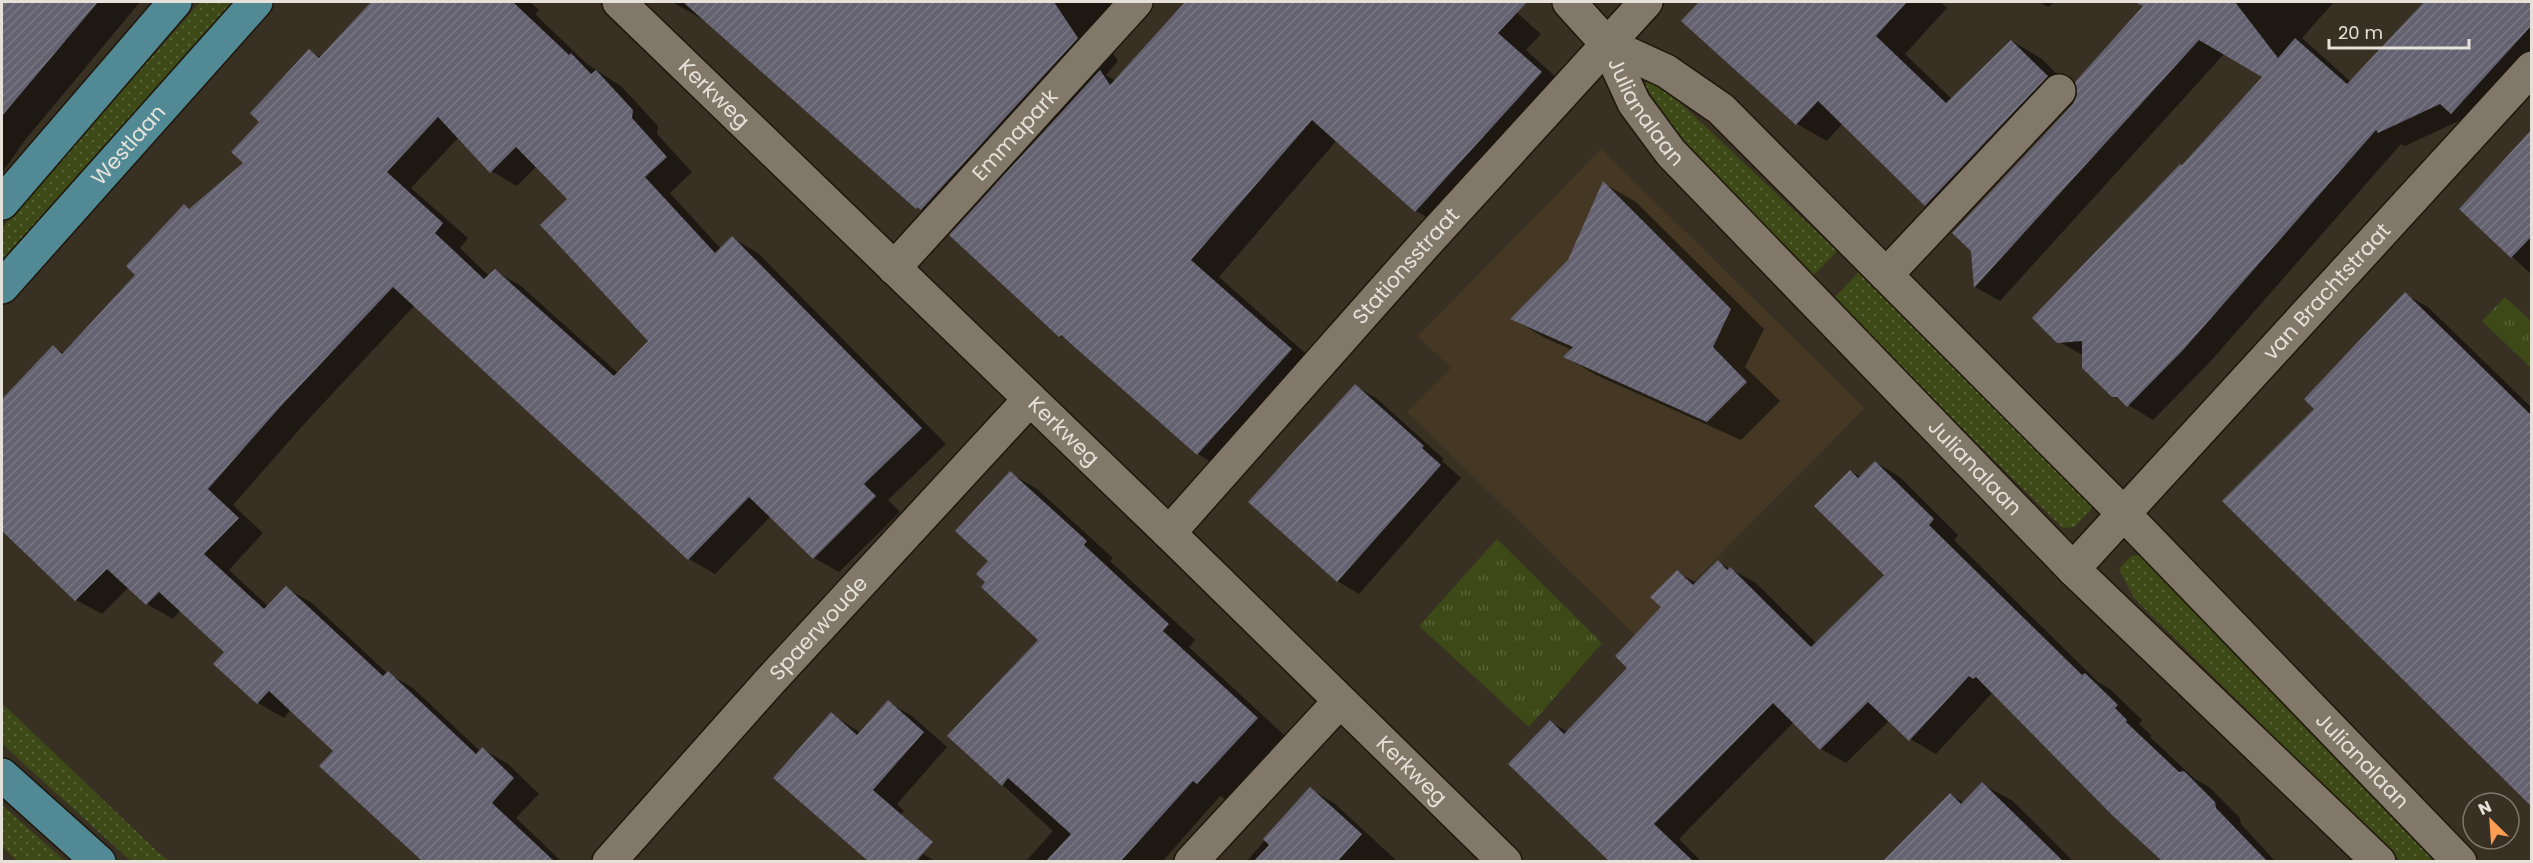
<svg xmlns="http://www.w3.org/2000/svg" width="2533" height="863" font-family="Poppins,sans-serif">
<defs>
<pattern id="grass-dots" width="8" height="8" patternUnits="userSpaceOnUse" patternTransform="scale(1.5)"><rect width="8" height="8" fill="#3d4916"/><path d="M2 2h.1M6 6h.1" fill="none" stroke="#596337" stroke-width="1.8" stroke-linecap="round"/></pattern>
<pattern id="park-tufts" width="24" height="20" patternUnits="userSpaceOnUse" patternTransform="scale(1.5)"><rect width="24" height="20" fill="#3d4916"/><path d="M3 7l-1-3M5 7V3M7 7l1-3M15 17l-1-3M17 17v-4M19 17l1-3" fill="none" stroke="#596337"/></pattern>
<pattern id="building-hatch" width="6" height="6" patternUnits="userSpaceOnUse" patternTransform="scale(1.5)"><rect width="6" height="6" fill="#646170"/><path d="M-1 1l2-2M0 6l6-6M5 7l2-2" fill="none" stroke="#7a7784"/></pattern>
</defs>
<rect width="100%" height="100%" fill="#373023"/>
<path fill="#443825" d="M1601,149l264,259 -227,230 -231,-226 44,-44 -33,-32z"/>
<path fill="url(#grass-dots)" d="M200,2h32l-230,261v-35z
M1652,76l185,175 -28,29 -173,-186z
M1859,272l231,229 1,9 -17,17 -11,1 -231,-228z
M2144,555l306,306h-50l-266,-263 -15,-29 12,-13z
M2,703l159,152 8,6h-38l-118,-107 -11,-11z
M2,805l63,56h-48l-15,-15z"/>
<path fill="url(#park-tufts)" d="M2505,297l26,24v47l-49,-47z
M1497,539l105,104 -73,84 -110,-101z"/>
<path fill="#0007" fill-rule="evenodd" d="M2,2h138l-115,138 -23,33z
M373,2h157l9,8 -4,4 52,50 35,23 36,39 -1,8 35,38 -22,21 51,56 11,-11 26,15 188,191 -58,56 12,12 -61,60 -25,-14 -43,-42 -56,58 -26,-15 -274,-254 -109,117 -73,83 30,28 -34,37 40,37 17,-19 26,15 75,70 26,15 67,63 2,-2 26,15 31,30 -23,24 46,44h-138l-103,-96 14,-15 -44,-42 -7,9 -26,-15 -32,-51 -45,-42 -8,9 -26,-15 -18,-17 -27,27 -26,-14 -74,-70v-107l3,-4 -3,-4v-13l51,-55 11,6 73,-78 47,-69 7,3 55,-46 15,-42 49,-70 12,7zM459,137l32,34 26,15 20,-20 32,33 81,142 -31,33 -98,-88 -26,-15 -6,5 -29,-28 8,-10 -57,-50z
M672,2h453l-30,26 23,33 -12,14 10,6 71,-79h318l36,32 -15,16 44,40 -125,137 -29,-16 -79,-71 -118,137 101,89 -93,105 -29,-17 -129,-113 -9,-5 -104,-106 -39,-23 -208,-184z
M1701,2h239l7,6 -42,46 47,45 60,-58 30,18 35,35 -121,128 -30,-17 -83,-82 -16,18 -30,-17 -114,-103z
M2039,2h15l-5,5z
M2150,2h184l-32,36 49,44 75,-80h106v78l-55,47 -14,-8 -58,27 -4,-2 -192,219 -56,57 -40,-24 -29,-40 -26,-15 125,-174 81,-90 -39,-24 -225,248 -25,-14 -2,-36 101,-146 5,-10 -2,-12z
M2532,131v144l-71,-66z
M1603,183l33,19 128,127 -19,38 35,34 -39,39 -143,-64 -33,-19 7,-7 -27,-12 -32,-19 56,-58z
M2405,294l23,13 104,101v163l-216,-162z
M1355,386l21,12 68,61 -2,2 19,17 -102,116 -22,-13z
M1875,462l25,15 58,58 -4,5 144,142 12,7 32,31 -3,4 13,12 -2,1 45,42 14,8 31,31 1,6 35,38h-112l-51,-48 -120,-122 -57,62 -26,-15 -20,-19 -44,43 -25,-14 -27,-27 -115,117 21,21 -1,2h-88l-101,-98 40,-42 18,10 61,-64 34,-61 14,-35 20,11 21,-21 38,21 61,61 69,-69 -36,-104 11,6z
M1010,473l27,16 76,69 -3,3 85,79 -6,7 95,88 -59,64 -5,-3 -58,66h-137l28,-31 -104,-95 91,-96 -53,-58z
M888,702l24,14 35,31 -50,57 7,7 -38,40 -35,-137 30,19z
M1982,784l31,17 61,61h-189l65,-67 14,8z
M1310,789l24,14 64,59h-152z
M923,854l14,8h-20z"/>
<path fill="url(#building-hatch)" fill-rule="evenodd" d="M2,2h96l-96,114z
M371,2h142l56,53 2,-2 20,21 5,-4 37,40 -1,8 35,39 -22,20 70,76 17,-17 190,192 -58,56 12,12 -63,63 -64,-62 -61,63 -295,-273 -113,120 -72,82 31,29 -35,36 60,55 22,-23 97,90 5,-5 88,83 6,-7 32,31 -22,25 62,58h-132l-103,-95 14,-15 -64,-60 -12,13 -44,-40 11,-12 -65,-60 -13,13 -39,-36 -32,32 -73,-70v-132l51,-54 9,9 37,-40 36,-39 -9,-9 58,-62 5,5 54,-46 -12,-11 28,-30 -9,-9 59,-64 10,9zM438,117l52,56 26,-26 51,52 -27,26 108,116 -34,35 -119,-107 -11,10 -49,-46 8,-10 -56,-51z
M683,2h371l24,36 -157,172 -4,-3 -1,2z
M1185,2h342l-29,31 44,39 -127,140 -103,-92 -121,140 101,89 -95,106 -136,-120 -2,2 -110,-102 151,-165 10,15z
M1699,2h208l-31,34 70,67 65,-63 37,36 -123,130 -107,-105 -22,24 -115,-104z
M2135,2h100l43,56 17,-20 52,46 77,-82h108v23l-81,89 -11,-10 -62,29 -2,-3 -192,219 -57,58 -10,-10h-5l-30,-29v-27l-25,2 -25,-25 148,-154 2,1 80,-88 -63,-37 -225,248 -3,-37 -19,-18 121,-129 4,-9 -2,-13 68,-76z
M2532,129v107l-21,22 -52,-49z
M1603,181l128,128 -18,38 34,35 -40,40 -144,-65 10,-10 -63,-28 58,-59z
M2405,292l127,124v391l-310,-306 92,-92 -10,-10z
M1355,384l69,62 -2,2 19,17 -104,117 -89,-80z
M1875,461l59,58 -5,6 153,150 3,-2 33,32 -3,3 12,12 -1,2 53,50 5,-1 31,31 1,6 51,53h-105l-50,-46 -136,-138 -3,2 -4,-3 -60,65 -41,-39 -48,48 -47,-47 -119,121 39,37h-84l-101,-97 42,-44 14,14 63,-66 -12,-12 46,-49 -11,-10 27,-27 16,15 25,-25 9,10 3,-3 81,80 73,-72 -70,-69 36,-36 8,8z
M1010,471l77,70 -3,4 85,79 -6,7 95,87 -61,66 -4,-3 -72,80h-75l25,-27 -63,-56 -6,8 -55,-50 91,-96 -57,-53 4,-5 -9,-8 12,-13 -33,-30z
M888,700l36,32 -51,58 60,52 -17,19h-48l-95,-83 58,-66 26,23z
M1982,782l81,79h-180l67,-68 11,11z
M1310,787l52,47 -24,27h-84l15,-16 -6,-6z"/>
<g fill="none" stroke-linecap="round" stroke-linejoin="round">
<g stroke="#1f170b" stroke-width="36">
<g id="minor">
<path id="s1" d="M619,2l550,531 336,329"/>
<path id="s2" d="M1569,2l38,42 27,59 37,50 402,416 306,293"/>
<path id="s3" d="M1607,44l59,27 55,38 403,405 336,348"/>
<path id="s4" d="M894,268l242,-266"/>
<path d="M1886,275l173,-184"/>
<path id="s5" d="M1169,533l257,-290 220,-241"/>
<path id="s6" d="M2073,569l459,-501"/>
<path id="s7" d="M609,862l161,-181 260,-282"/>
<path d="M1191,862l149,-161"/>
</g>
</g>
<g stroke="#1f170b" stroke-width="36">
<g id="major">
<path d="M2,203l173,-201"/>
<path id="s8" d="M2,287l254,-285"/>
<path d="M2,775l97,87"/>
</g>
</g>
<use href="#minor" stroke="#817869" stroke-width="33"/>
<use href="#major" stroke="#518995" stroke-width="33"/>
</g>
<g text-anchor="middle" stroke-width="5" stroke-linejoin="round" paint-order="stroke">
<g font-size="21" fill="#e6e1d9" stroke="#373023">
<text dy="7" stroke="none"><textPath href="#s1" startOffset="132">Kerkweg</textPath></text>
<text dy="7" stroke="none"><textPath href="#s2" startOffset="135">Julianalaan</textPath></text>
<text dy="7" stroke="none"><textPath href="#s4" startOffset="180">Emmapark</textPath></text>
<text dy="7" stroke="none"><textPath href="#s8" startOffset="190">Westlaan</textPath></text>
<text dy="7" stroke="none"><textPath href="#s5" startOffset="357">Stationsstraat</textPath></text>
<text dy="7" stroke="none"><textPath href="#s6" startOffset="376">van Brachtstraat</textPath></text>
<text dy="7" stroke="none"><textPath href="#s1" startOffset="618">Kerkweg</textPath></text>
<text dy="7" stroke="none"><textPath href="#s2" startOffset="621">Julianalaan</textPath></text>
<text dy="7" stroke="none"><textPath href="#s7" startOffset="314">Spaerwoude</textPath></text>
<text dy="7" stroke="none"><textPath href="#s3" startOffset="1046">Julianalaan</textPath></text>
<text dy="7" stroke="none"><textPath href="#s1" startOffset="1104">Kerkweg</textPath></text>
</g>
</g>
<rect width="2533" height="863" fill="none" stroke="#e6e1d9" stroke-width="6"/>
<g transform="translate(2491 821) rotate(335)"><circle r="28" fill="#373023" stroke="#7d776c" stroke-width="1.5"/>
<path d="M0-4.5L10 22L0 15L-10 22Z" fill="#fc9d54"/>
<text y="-9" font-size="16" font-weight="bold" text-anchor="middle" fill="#e6e1d9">N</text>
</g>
<path d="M2329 39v9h140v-9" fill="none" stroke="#e6e1d9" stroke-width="3"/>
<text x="2338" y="39" font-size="18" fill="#e6e1d9" stroke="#373023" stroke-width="4.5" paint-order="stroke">20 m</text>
</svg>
